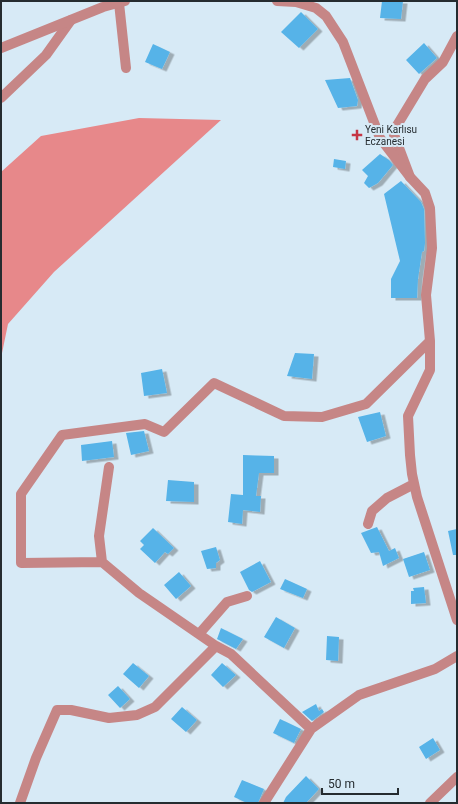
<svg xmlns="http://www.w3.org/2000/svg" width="458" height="804" font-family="Roboto,sans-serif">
<defs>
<filter id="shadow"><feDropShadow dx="4.5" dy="2.5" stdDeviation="0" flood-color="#0004"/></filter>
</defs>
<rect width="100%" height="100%" fill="#d7eaf6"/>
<path fill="#e7888a" d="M139,118l82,2 -167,152 -46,52 -7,34v-186l40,-36z"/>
<path fill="#56b3e8" filter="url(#shadow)" d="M382,1h21l-2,18 -21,-1z
M301,12l17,17 -19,19 -18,-16z
M424,43l13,15 -18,16 -13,-14z
M153,44l17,8 -8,17 -17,-7z
M350,78l8,22 -1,6 -19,2 -13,-28z
M380,154l9,6 4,5 -15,18 -9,5 -5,-5 4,-7 -6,-6z
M334,159l12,2 -1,8 -12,-2z
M401,181l20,21 3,7 1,34 -1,8 -2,1 -4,27 -1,19h-26v-19l9,-18 -16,-67z
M295,353l19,1 -2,25 -25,-3z
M162,369l5,24 -23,3 -3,-23z
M380,412l6,24 -19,6 -9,-25z
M144,431l5,20 -18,4 -5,-22z
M112,441l2,16 -32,4 -1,-16z
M243,455l31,1v17h-15l-3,23h5l-1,16 -17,-2 -1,14 -14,-2 3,-28 12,1z
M168,480l26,2v20l-28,-1z
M377,527l12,24 6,-3 4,10 -16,8 -4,-14 -8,1 -10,-20z
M153,528l21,20 -6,6 -3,-2 -10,11 -15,-14 4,-4 -4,-4z
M457,529v26h-4l-5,-24z
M216,547l4,13 -4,3v5l-9,1 -6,-18z
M424,552l6,18 -21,7 -6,-18z
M260,561l11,21 -19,10 -3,-2 -9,-18z
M179,572l12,14 -15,13 -12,-14z
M285,579l22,10 -4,9 -23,-9z
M424,587l2,16 -15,1v-13h3l-1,-3z
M276,617l19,11 -11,20 -20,-11z
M221,628l22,11 -7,10 -19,-10z
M327,636l12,1 -1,24 -12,-1z
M133,663l16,13 -10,12 -16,-14z
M222,663l14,12 -13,12 -12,-12z
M118,686l12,13 -10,9 -12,-13z
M316,704l3,7 3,-2 2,3 -12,9 -10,-9z
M182,707l15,13 -11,12 -15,-13z
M280,719l21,10 -7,14 -21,-10z
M433,738l7,12 -14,9 -7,-12z
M306,776l13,13 -13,14h-23l3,-6z
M242,780l22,9 -6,14h-11l-13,-6z"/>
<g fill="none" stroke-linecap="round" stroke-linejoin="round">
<path stroke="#c68686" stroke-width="10" d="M118,1l1,2 7,65
M457,36l-14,26 -18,17 -32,53 17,45 15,16 5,15 2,40 -6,47 4,46v29l-22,46 2,39 2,19 5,23 40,123
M1,98l45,-43 25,-35
M368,524l4,-13 15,-13 27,-14
M102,562l-3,-26 10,-69
M199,634l28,-32 20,-6
M311,729l-80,-75 -15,-8 -77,-53 -37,-31 -81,1v-69l41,-59 83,-11 19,8 50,-49 70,33 38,1 44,-13 64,-63
M20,803l16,-45 21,-48h14l38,8 28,-3 18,-8 61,-61
M264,803l47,-74 48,-34 76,-26 22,-13
M430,803l27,-26"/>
<path stroke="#c68686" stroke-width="10" d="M277,1l19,1 20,6 10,8 17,26 37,96 30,39
M1,48l102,-41 22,-6"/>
</g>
<path fill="#c53545" stroke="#d7eaf6" stroke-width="1.5" d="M355 129h4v4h4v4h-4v4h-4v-4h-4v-4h4z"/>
<g text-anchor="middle" stroke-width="4" stroke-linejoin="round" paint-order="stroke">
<g font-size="10" fill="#252c30" stroke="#d7eaf6" text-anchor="start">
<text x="365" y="133">Yeni Karlısu<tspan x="365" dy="12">Eczanesi</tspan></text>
</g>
</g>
<rect width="458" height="804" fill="none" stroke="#252c30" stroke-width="4"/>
<path d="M322 788v6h76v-6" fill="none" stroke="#252c30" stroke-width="2"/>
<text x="328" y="788" font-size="12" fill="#252c30" stroke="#d7eaf6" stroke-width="3" paint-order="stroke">50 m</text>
</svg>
